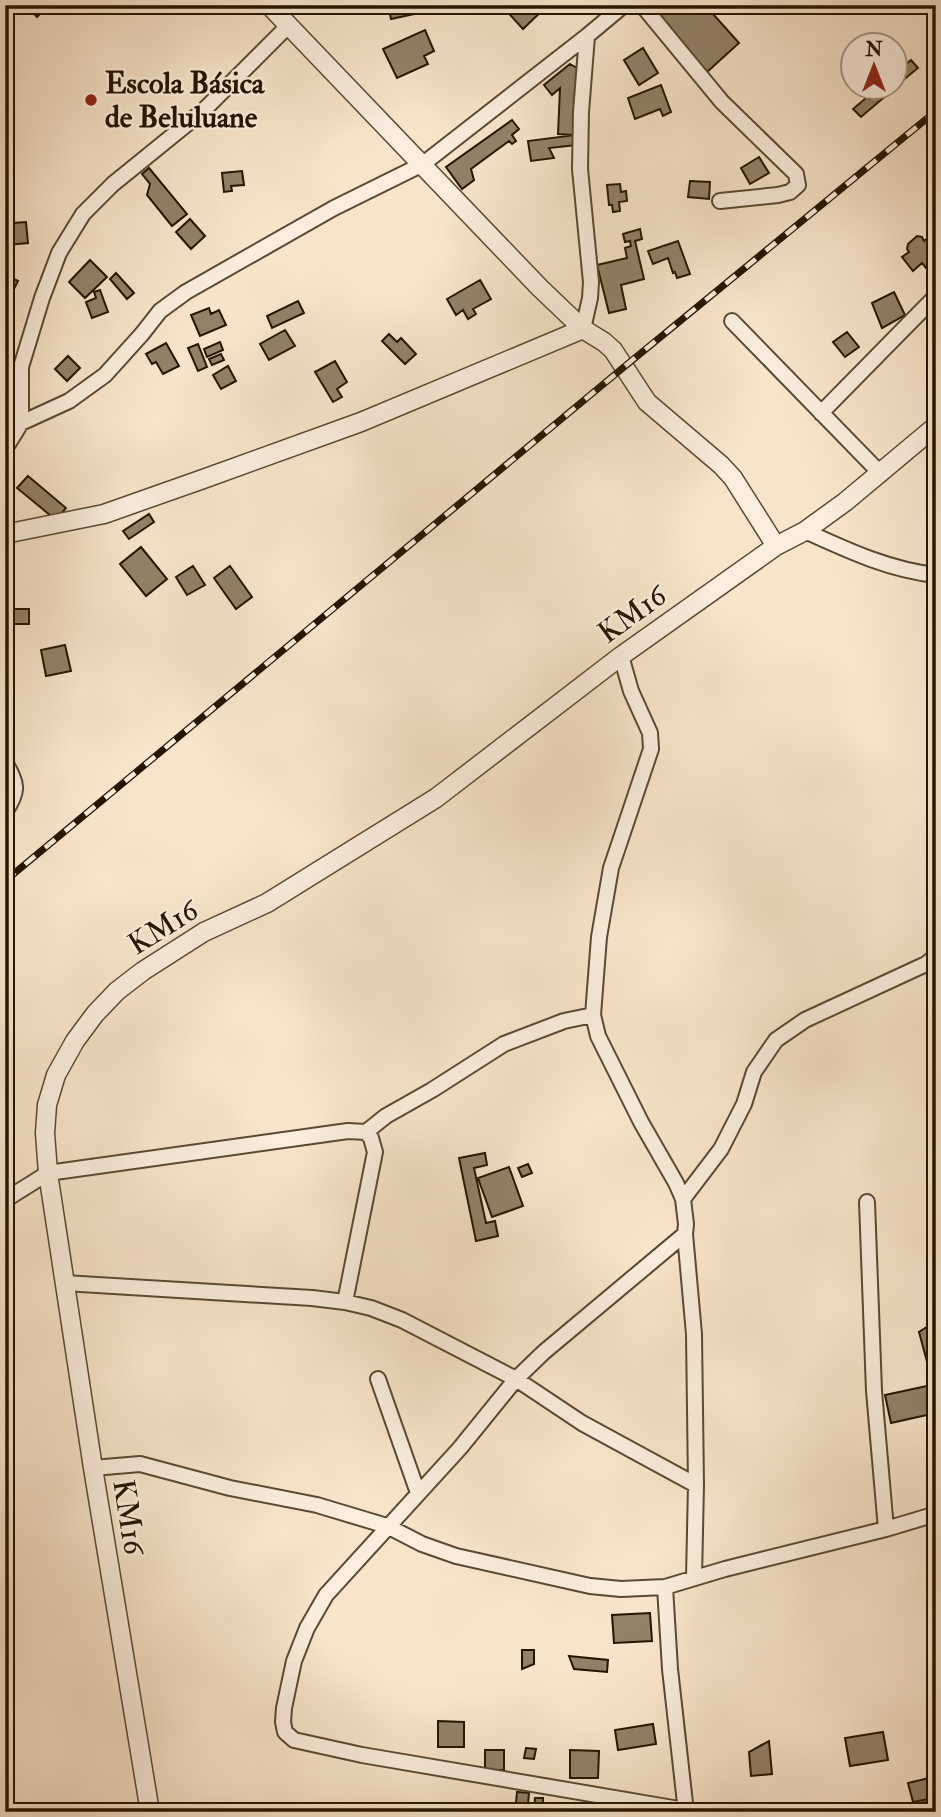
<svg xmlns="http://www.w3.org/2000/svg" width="941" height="1817" font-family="'IM FELL Double Pica',serif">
<rect width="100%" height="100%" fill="#f7e4ca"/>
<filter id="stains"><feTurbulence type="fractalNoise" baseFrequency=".00286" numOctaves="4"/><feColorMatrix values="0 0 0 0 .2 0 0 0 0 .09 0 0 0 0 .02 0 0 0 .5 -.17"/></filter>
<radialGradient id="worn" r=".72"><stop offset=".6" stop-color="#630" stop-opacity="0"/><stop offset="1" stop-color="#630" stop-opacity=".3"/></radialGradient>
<path fill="#928169" stroke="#251500" stroke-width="2" d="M26,5h23l-12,12z
M388,5h44l1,5 -42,9z
M501,5h47l-25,24z
M647,5h58l34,38 -32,29z
M425,30l9,21 -10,5 4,8 -31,14 -14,-29z
M643,48l15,25 -19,12 -15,-25z
M911,60l7,8 -23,19v-10l6,-5 -2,-2z
M570,64l7,4 -3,67 -16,-1 2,-46 -8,7 -8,-10z
M661,85l10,27 -8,4 -3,-7 -25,10 -7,-21z
M883,88h12l-34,29 -8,-8 13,-11 4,1z
M512,120l7,9 -7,6 4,6 -4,3 -3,-3 -38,28 3,11 -12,9 -16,-22z
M575,135l1,10 -27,3 5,10 -23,3 -3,-20z
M759,157l10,16 -19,11 -9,-16z
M149,168l38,46 -15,12 -25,-31 3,-11 -8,-10z
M242,171l2,14 -13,1 1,5 -8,1 -2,-19z
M690,181l20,1 -1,17 -21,-2z
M620,184l1,8 5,-1 1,10 -8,1 1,9 -7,1 -1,-7h-3l-2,-20z
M190,219l15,17 -14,13 -15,-17z
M26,222l2,21 -20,2 -1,-6h7l-1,-16z
M640,229l2,10 -7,2 9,38 -23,6 5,24 -17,4 -12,-48 30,-7 -2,-10 6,-2 -1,-5 -5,1 -2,-8z
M931,235l3,3 2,-1v35l-4,3 -10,-12 -9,8 -11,-14 7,-5 -2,-3 1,-5 9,-8 5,1 2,4z
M678,241l12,33 -13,4 -2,-6 -2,1 -5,-15 -15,6 -5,-13z
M90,260l17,17 -22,21 -16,-16z
M116,273l18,20 -7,6 -17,-20z
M10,277l8,4 -4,8 -8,-4z
M480,280l11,19 -18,10 3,5 -8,5 -5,-9 -7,5 -9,-16z
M100,290l8,22 -16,6 -6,-16 10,-4 -2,-6z
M894,292l11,23 -23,13 -10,-25z
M298,301l6,12 -32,15 -5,-12z
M209,308l2,6 8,-4 7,15 -26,11 -9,-21z
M285,330l10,16 -26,14 -9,-16z
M847,332l12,15 -14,10 -12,-15z
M389,334l8,8 4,-4 15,16 -11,10 -23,-23z
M220,342l3,8 -16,7 -3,-8z
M166,343l13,23 -16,8 -7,-12 -4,2 -6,-10z
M198,344l9,23 -9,4 -10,-23z
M221,354l3,6 -12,5 -3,-6z
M68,356l12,12 -13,13 -12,-12z
M335,361l12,21 -10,7 5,8 -9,5 -18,-30z
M228,366l8,15 -15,8 -8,-14z
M28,476l38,32 -10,12 -39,-32z
M149,514l5,8 -25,17 -6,-8z
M141,547l26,32 -21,17 -26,-32z
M193,566l12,19 -18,10 -11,-18z
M230,566l22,31 -16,12 -22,-31z
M5,609h24v15h-24z
M65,645l6,26 -25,5 -5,-26z
M485,1153l2,12 -13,3 12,55 9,-2 3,15 -22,5 -17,-83z
M528,1164l4,9 -10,4 -4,-9z
M509,1167l14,39 -31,11 -14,-39z
M936,1321v58l-4,1 -13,-48z
M936,1384v29l-45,10 -6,-28z
M650,1613l2,28 -38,2 -2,-28z
M522,1650h12v14l-12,5z
M569,1656l39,4 -1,12 -33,-3z
M438,1721l26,1v25h-26z
M653,1724l3,20 -38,6 -3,-20z
M883,1732l5,28 -38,6 -5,-28z
M769,1741l3,33 -21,2 -2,-24z
M526,1748l10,1 -2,10 -10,-1z
M485,1750h19v20h-19z
M570,1750l29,1 -1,27h-28z
M929,1778l5,20 -21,4 -5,-19z
M517,1792l12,1 -1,11 -12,-1z
M535,1798h8v14h-9z"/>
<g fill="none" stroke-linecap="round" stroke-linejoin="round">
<g stroke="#5a4932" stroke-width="18">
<path id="minor" d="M642,5l80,97 74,72 2,11 -8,7 -12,3 -58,6
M732,321l149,153
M583,329l7,-31 1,-16 -11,-113 1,-57 6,-76
M821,413l115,-117
M5,415l16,8 48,-22 36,-26 37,-41 18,-23 26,-19 148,-84 89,-44 164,-128 37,-31
M5,449l16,-26v-56l21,-69 17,-45 24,-39 30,-30 90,-73 85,-85
M805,531c42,19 84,39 131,44
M621,656l10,35 19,42 1,16 -40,119 -12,69 -6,78 5,21 43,86 35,61 7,16 3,25 -1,10 -141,118 -28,27 -56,69 -134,147 -19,33 -13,33 -10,47 -1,14 2,10 9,8 68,15 323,55
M5,762c12,22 15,28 0,50
M366,1132l20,-16 46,-26 72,-46 60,-23 29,-6
M683,1199l38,-50 23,-45 10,-32 22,-32 29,-20 121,-56 10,-8
M5,1200l43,-27 300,-42 18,1 5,6 4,14 -30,150
M867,1202l7,189 12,138
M685,1234l9,100 2,151 -2,93
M64,1283l248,15 33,4 26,6 31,12 114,59 66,44 114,62
M378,1379l40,114
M93,1468l47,-4 90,24 87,17 70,21 35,18 34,12 134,30 31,3 44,-2 60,-18 161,-40 50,-15
M665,1587l5,82 16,143
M912,1812l24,-4"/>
</g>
<g stroke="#5a4932" stroke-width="21">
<path id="tertiary" d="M269,5l271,283 43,41 21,13 9,8 34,52 74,63 12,13 43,68
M5,534l99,-20 102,-36 155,-56 222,-93
M150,1812l-57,-344 -45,-295 -3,-40 2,-28 9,-30 19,-34 20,-27 22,-23 26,-20 61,-39 63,-29 169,-105 185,-142 155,-110 29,-15 40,-29 91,-76"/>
</g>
<use href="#minor" stroke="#faeddd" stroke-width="14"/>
<use href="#tertiary" stroke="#faeddd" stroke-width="18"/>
<g stroke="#251500" stroke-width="7">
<path id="rail" d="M5,881l619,-514 312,-256"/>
</g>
<use href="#rail" stroke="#faeddd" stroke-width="4.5" stroke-dasharray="13" stroke-linecap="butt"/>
</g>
<circle fill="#8f2418" stroke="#faeddd" stroke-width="2.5" cx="91" cy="100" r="7"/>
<g text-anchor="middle" stroke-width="5" stroke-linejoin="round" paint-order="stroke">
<g font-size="30" font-weight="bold" fill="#251500" stroke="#faeddd" text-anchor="start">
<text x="105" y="93">Escola Básica<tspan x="105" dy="34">de Beluluane</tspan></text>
</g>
<g font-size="30" fill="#251500" stroke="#faeddd">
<text transform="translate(632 614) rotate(-36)" y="10">KM16</text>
<text transform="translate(163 927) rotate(-32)" y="10">KM16</text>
<text transform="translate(129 1517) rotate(81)" y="10">KM16</text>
</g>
</g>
<rect width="941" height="1817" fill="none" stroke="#f7e4ca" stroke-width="28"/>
<rect x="7" y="7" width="927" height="1803" fill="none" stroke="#251500" stroke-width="3.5"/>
<rect x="14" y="14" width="913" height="1789" fill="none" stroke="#251500" stroke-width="2"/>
<g transform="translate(874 66)"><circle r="33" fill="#faeddd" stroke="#a59785" stroke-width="2"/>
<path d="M0-5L12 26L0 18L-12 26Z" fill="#8f2418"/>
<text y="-10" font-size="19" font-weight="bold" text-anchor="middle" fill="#251500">N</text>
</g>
<rect width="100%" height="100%" filter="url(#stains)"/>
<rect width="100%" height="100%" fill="url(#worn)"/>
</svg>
